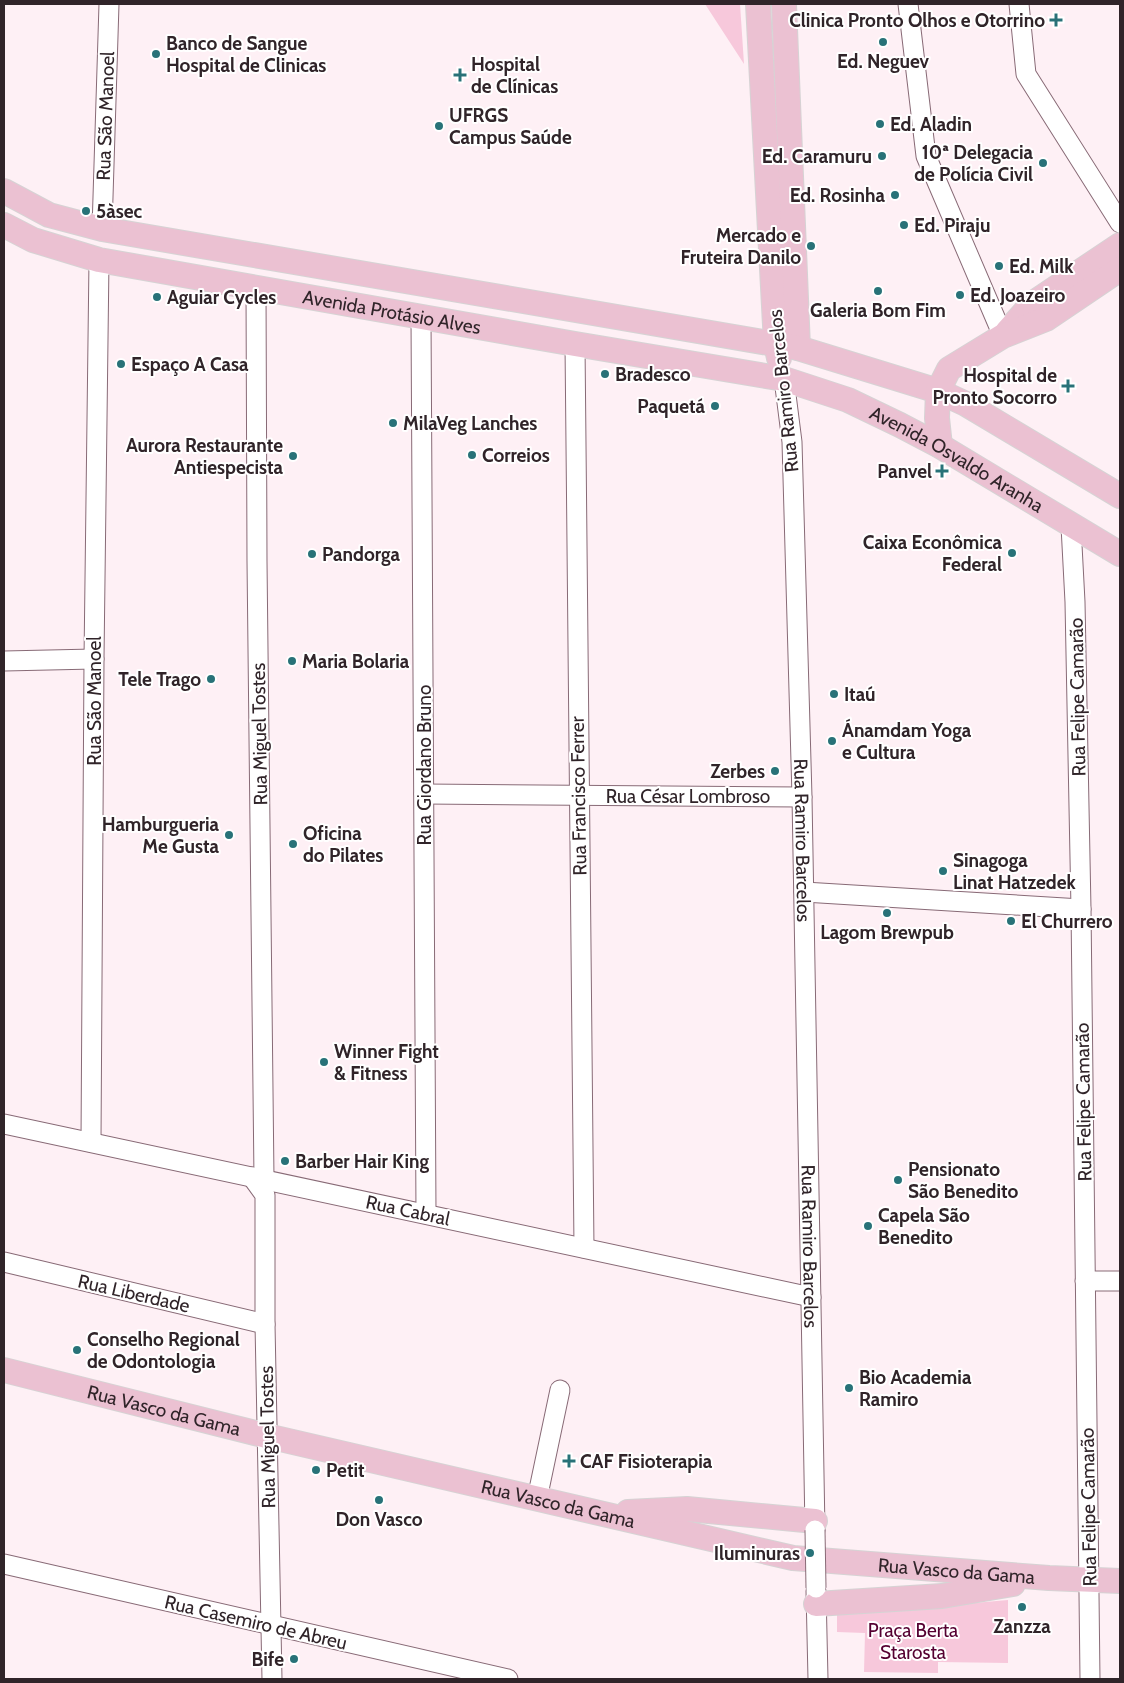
<svg xmlns="http://www.w3.org/2000/svg" width="1124" height="1683" font-family="Cabin,sans-serif">
<rect width="100%" height="100%" fill="#fef0f5"/>
<path fill="#f7c8db" d="M705,4h35l4,60z
M1008,1600v63l-70,-1v11l-74,-1 1,-39 -28,-1v-17z"/>
<g fill="none" stroke-linecap="round" stroke-linejoin="round">
<g stroke="#886a76" stroke-width="21">
<g id="minor">
<path d="M908,4l18,152 77,180"/>
<path d="M1019,4l7,70 94,149"/>
<path d="M102,229l7,-225"/>
<path d="M256,288l1,273 7,618"/>
<path d="M421,317l5,896"/>
<path d="M575,344l9,904"/>
<path id="s1" d="M784,379l8,63 10,355 13,733"/>
<path d="M1071,526l4,76 6,307 9,770"/>
<path d="M4,661l90,-2"/>
<path d="M424,794l378,3"/>
<path d="M804,892l277,17"/>
<path d="M4,1124l807,173"/>
<path d="M91,1142l3,-483 5,-399"/>
<path d="M252,1177l13,18v129l7,355"/>
<path d="M4,1262l261,62"/>
<path d="M1085,1281h35"/>
<path d="M537,1499l23,-109"/>
<path d="M4,1564l504,115"/>
<path d="M816,1591l2,88"/>
</g>
</g>
<g stroke="#d6d3d4" stroke-width="26">
<g id="major">
<path d="M758,4l18,340 3,14"/>
<path d="M784,4l14,344"/>
<path d="M4,191l45,24 53,14 696,119 140,43 28,13 154,92"/>
<path id="s2" d="M4,225l29,15 66,20 476,84 209,35 64,21 52,25 40,21 180,108"/>
<path d="M1007,332l25,-28 88,-59"/>
<path d="M940,446l-3,-28 1,-27 11,-22 54,-33 43,-17 74,-50"/>
<path id="s3" d="M4,1370l263,66 526,122 256,20 71,3"/>
<path d="M628,1512l59,-3 128,12"/>
<path d="M816,1604l126,-8 71,-12"/>
</g>
</g>
<use href="#minor" stroke="#fff" stroke-width="19"/>
<use href="#major" stroke="#ebc1d2" stroke-width="24"/>
<g stroke="#886a76" stroke-width="21" stroke-linecap="butt">
<path id="minor-bridge" d="M815,1530l1,58"/>
</g>
<use href="#minor-bridge" stroke="#fff" stroke-width="19"/>
</g>
<g fill="#287278" stroke="#fff" stroke-width="2">
<path d="M1053.5 12.5h5v5h5v5h-5v5h-5v-5h-5v-5h5z"/>
<circle cx="883" cy="42" r="5"/>
<circle cx="156" cy="54" r="5"/>
<path d="M457.5 67.5h5v5h5v5h-5v5h-5v-5h-5v-5h5z"/>
<circle cx="880" cy="124" r="5"/>
<circle cx="439" cy="126" r="5"/>
<circle cx="882" cy="156" r="5"/>
<circle cx="1043" cy="163" r="5"/>
<circle cx="895" cy="195" r="5"/>
<circle cx="86" cy="211" r="5"/>
<circle cx="904" cy="225" r="5"/>
<circle cx="811" cy="246" r="5"/>
<circle cx="999" cy="266" r="5"/>
<circle cx="878" cy="291" r="5"/>
<circle cx="960" cy="295" r="5"/>
<circle cx="157" cy="297" r="5"/>
<circle cx="121" cy="364" r="5"/>
<circle cx="605" cy="374" r="5"/>
<path d="M1065.5 378.5h5v5h5v5h-5v5h-5v-5h-5v-5h5z"/>
<circle cx="715" cy="406" r="5"/>
<circle cx="393" cy="423" r="5"/>
<circle cx="472" cy="455" r="5"/>
<circle cx="293" cy="456" r="5"/>
<path d="M939.5 463.5h5v5h5v5h-5v5h-5v-5h-5v-5h5z"/>
<circle cx="1012" cy="553" r="5"/>
<circle cx="312" cy="554" r="5"/>
<circle cx="292" cy="661" r="5"/>
<circle cx="211" cy="679" r="5"/>
<circle cx="834" cy="694" r="5"/>
<circle cx="832" cy="741" r="5"/>
<circle cx="775" cy="771" r="5"/>
<circle cx="229" cy="835" r="5"/>
<circle cx="293" cy="844" r="5"/>
<circle cx="943" cy="871" r="5"/>
<circle cx="887" cy="913" r="5"/>
<circle cx="1011" cy="921" r="5"/>
<circle cx="324" cy="1062" r="5"/>
<circle cx="285" cy="1161" r="5"/>
<circle cx="898" cy="1180" r="5"/>
<circle cx="868" cy="1226" r="5"/>
<circle cx="77" cy="1350" r="5"/>
<circle cx="849" cy="1388" r="5"/>
<path d="M566.5 1453.5h5v5h5v5h-5v5h-5v-5h-5v-5h5z"/>
<circle cx="316" cy="1470" r="5"/>
<circle cx="379" cy="1500" r="5"/>
<circle cx="810" cy="1553" r="5"/>
<circle cx="1022" cy="1607" r="5"/>
<circle cx="294" cy="1659" r="5"/>
</g>
<g text-anchor="middle" stroke-width="4" stroke-linejoin="round" paint-order="stroke">
<g font-size="19" font-weight="bold" fill="#302429" stroke="#fff" text-anchor="start">
<text x="1045" y="27" text-anchor="end">Clinica Pronto Olhos e Otorrino</text>
<text x="166" y="50">Banco de Sangue<tspan x="166" dy="22">Hospital de Clinicas</tspan></text>
<text x="883" y="68" text-anchor="middle">Ed. Neguev</text>
<text x="471" y="71">Hospital<tspan x="471" dy="22">de Clínicas</tspan></text>
<text x="449" y="122">UFRGS<tspan x="449" dy="22">Campus Saúde</tspan></text>
<text x="890" y="131">Ed. Aladin</text>
<text x="1033" y="159" text-anchor="end">10ª Delegacia<tspan x="1033" dy="22">de Polícia Civil</tspan></text>
<text x="872" y="163" text-anchor="end">Ed. Caramuru</text>
<text x="885" y="202" text-anchor="end">Ed. Rosinha</text>
<text x="96" y="218">5àsec</text>
<text x="914" y="232">Ed. Piraju</text>
<text x="801" y="242" text-anchor="end">Mercado e<tspan x="801" dy="22">Fruteira Danilo</tspan></text>
<text x="1009" y="273">Ed. Milk</text>
<text x="970" y="302">Ed. Joazeiro</text>
<text x="167" y="304">Aguiar Cycles</text>
<text x="878" y="317" text-anchor="middle">Galeria Bom Fim</text>
<text x="131" y="371">Espaço A Casa</text>
<text x="615" y="381">Bradesco</text>
<text x="1057" y="382" text-anchor="end">Hospital de<tspan x="1057" dy="22">Pronto Socorro</tspan></text>
<text x="705" y="413" text-anchor="end">Paquetá</text>
<text x="403" y="430">MilaVeg Lanches</text>
<text x="283" y="452" text-anchor="end">Aurora Restaurante<tspan x="283" dy="22">Antiespecista</tspan></text>
<text x="482" y="462">Correios</text>
<text x="932" y="478" text-anchor="end">Panvel</text>
<text x="1002" y="549" text-anchor="end">Caixa Econômica<tspan x="1002" dy="22">Federal</tspan></text>
<text x="322" y="561">Pandorga</text>
<text x="302" y="668">Maria Bolaria</text>
<text x="201" y="686" text-anchor="end">Tele Trago</text>
<text x="844" y="701">Itaú</text>
<text x="842" y="737">Ánamdam Yoga<tspan x="842" dy="22">e Cultura</tspan></text>
<text x="765" y="778" text-anchor="end">Zerbes</text>
<text x="219" y="831" text-anchor="end">Hamburgueria<tspan x="219" dy="22">Me Gusta</tspan></text>
<text x="303" y="840">Oficina<tspan x="303" dy="22">do Pilates</tspan></text>
<text x="953" y="867">Sinagoga<tspan x="953" dy="22">Linat Hatzedek</tspan></text>
<text x="1021" y="928">El Churrero</text>
<text x="887" y="939" text-anchor="middle">Lagom Brewpub</text>
<text x="334" y="1058">Winner Fight<tspan x="334" dy="22">&amp; Fitness</tspan></text>
<text x="295" y="1168">Barber Hair King</text>
<text x="908" y="1176">Pensionato<tspan x="908" dy="22">São Benedito</tspan></text>
<text x="878" y="1222">Capela São<tspan x="878" dy="22">Benedito</tspan></text>
<text x="87" y="1346">Conselho Regional<tspan x="87" dy="22">de Odontologia</tspan></text>
<text x="859" y="1384">Bio Academia<tspan x="859" dy="22">Ramiro</tspan></text>
<text x="580" y="1468">CAF Fisioterapia</text>
<text x="326" y="1477">Petit</text>
<text x="379" y="1526" text-anchor="middle">Don Vasco</text>
<text x="800" y="1560" text-anchor="end">Iluminuras</text>
<text x="1022" y="1633" text-anchor="middle">Zanzza</text>
<text x="284" y="1666" text-anchor="end">Bife</text>
</g>
<g font-size="19" fill="#302429" stroke="#fff">
<text transform="translate(105 116) rotate(-88)" y="7">Rua São Manoel</text>
<text dy="7" stroke="none"><textPath href="#s2" startOffset="399">Avenida Protásio Alves</textPath></text>
<text transform="translate(783 391) rotate(-96)" y="7">Rua Ramiro Barcelos</text>
<text dy="7" stroke="none"><textPath href="#s2" startOffset="988">Avenida Osvaldo Aranha</textPath></text>
<text transform="translate(1077 697) rotate(-91)" y="7">Rua Felipe Camarão</text>
<text transform="translate(94 701) rotate(-90)" y="7">Rua São Manoel</text>
<text transform="translate(259 734) rotate(-91)" y="7">Rua Miguel Tostes</text>
<text transform="translate(424 765) rotate(-90)" y="7">Rua Giordano Bruno</text>
<text transform="translate(578 796) rotate(-91)" y="7">Rua Francisco Ferrer</text>
<text x="688" y="803">Rua César Lombroso</text>
<text dy="7" stroke="none"><textPath href="#s1" startOffset="462">Rua Ramiro Barcelos</textPath></text>
<text transform="translate(1083 1102) rotate(-91)" y="7">Rua Felipe Camarão</text>
<text transform="translate(408 1210) rotate(12)" y="7">Rua Cabral</text>
<text dy="7" stroke="none"><textPath href="#s1" startOffset="868">Rua Ramiro Barcelos</textPath></text>
<text transform="translate(134 1293) rotate(13)" y="7">Rua Liberdade</text>
<text dy="7" stroke="none"><textPath href="#s3" startOffset="165">Rua Vasco da Gama</textPath></text>
<text transform="translate(267 1437) rotate(-91)" y="7">Rua Miguel Tostes</text>
<text dy="7" stroke="none"><textPath href="#s3" startOffset="570">Rua Vasco da Gama</textPath></text>
<text transform="translate(1088 1507) rotate(-91)" y="7">Rua Felipe Camarão</text>
<text dy="7" stroke="none"><textPath href="#s3" startOffset="975">Rua Vasco da Gama</textPath></text>
<text transform="translate(256 1622) rotate(13)" y="7">Rua Casemiro de Abreu</text>
</g>
<g font-size="19" fill="#550031" stroke="#fff">
<text x="913" y="1637">Praça Berta<tspan x="913" dy="22">Starosta</tspan></text>
</g>
</g>
<rect width="1124" height="1683" fill="none" stroke="#302429" stroke-width="10"/>
</svg>
